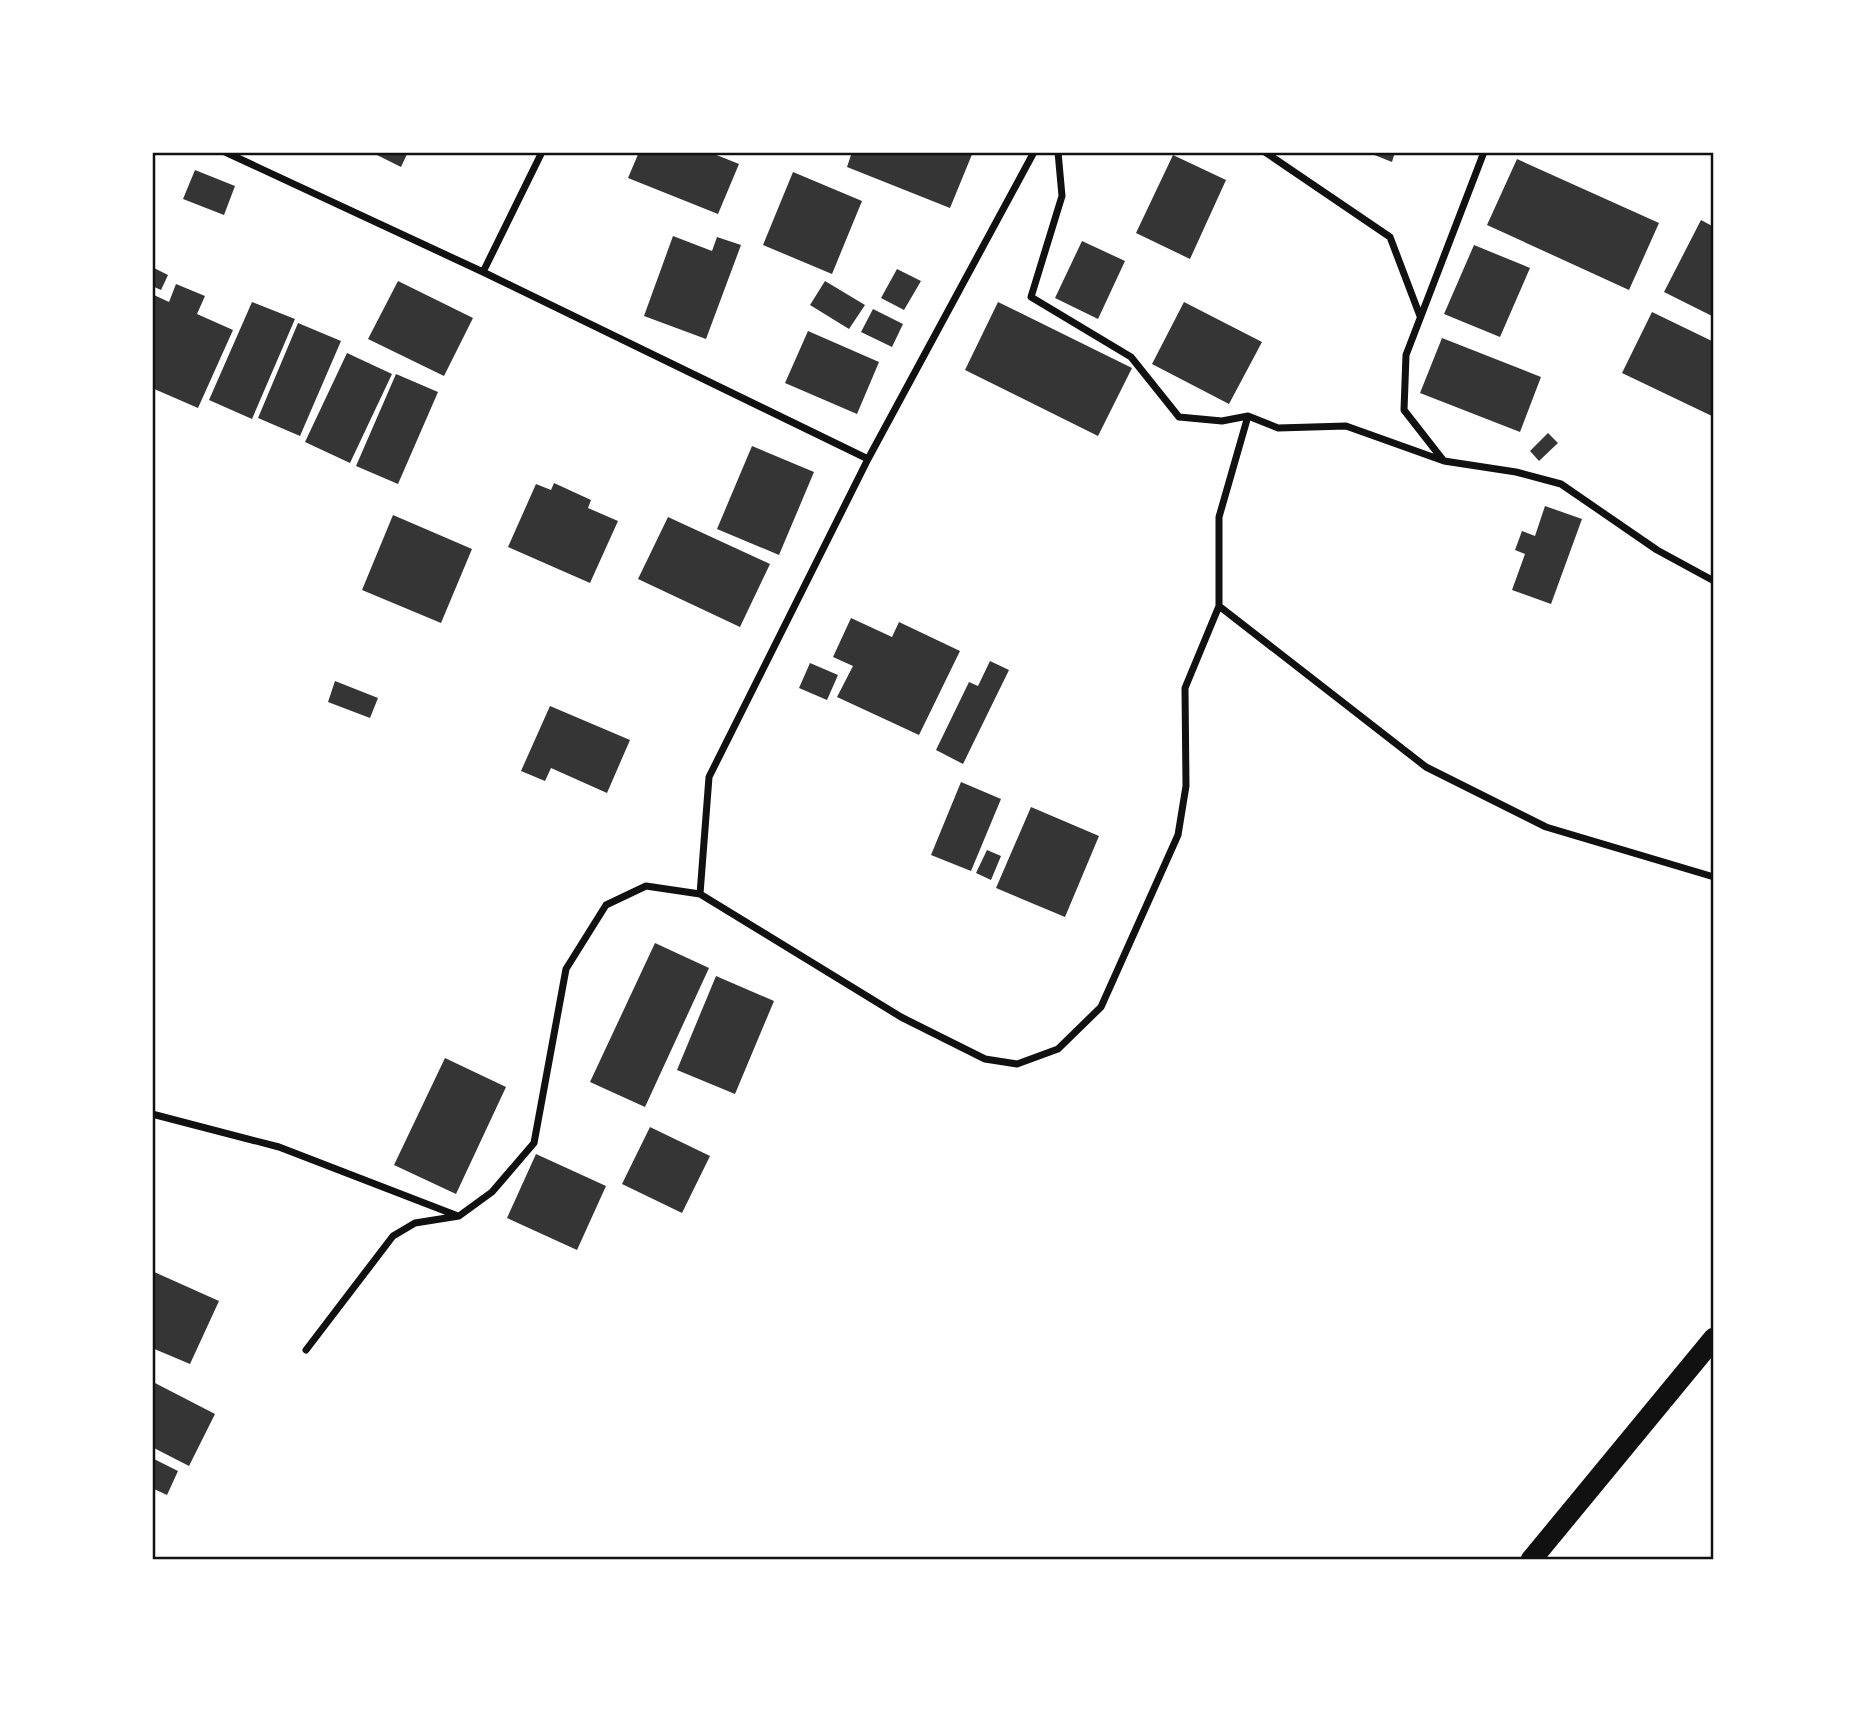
<svg xmlns="http://www.w3.org/2000/svg" width="1866" height="1712" font-family="Georgia,serif">
<rect width="100%" height="100%" fill="#fff"/>
<path fill="#353535" d="M366,152h42l-7,15 -28,-14 -1,2z
M639,152h70l30,12 -21,50 -90,-36z
M852,152h121l-23,56 -103,-41z
M1367,152h28l-3,10z
M1173,155l53,25 -36,79 -54,-26z
M1517,159l142,64 -30,67 -142,-65z
M195,170l40,16 -11,29 -41,-16z
M793,172l69,29 -30,73 -69,-29z
M1701,220l13,7v90l-50,-25z
M673,236l39,15 5,-14 24,8 -35,94 -62,-23z
M1082,241l43,20 -27,58 -43,-21z
M1474,245l56,23 -30,69 -56,-23z
M152,267l16,8 -7,15 -9,-4z
M897,269l24,12 -17,29 -23,-12z
M398,281l75,37 -29,58 -76,-37z
M825,281l40,24 -16,24 -39,-24z
M176,284l29,12 -8,18 36,16 -35,78 -46,-20v-89l2,-4 15,7z
M252,302l43,17 -43,100 -43,-19z
M998,302l134,66 -34,68 -133,-66z
M1184,302l78,40 -33,62 -77,-40z
M873,309l30,15 -11,23 -31,-15z
M1652,312l62,30v75l-92,-44z
M298,323l43,18 -41,95 -42,-18z
M808,331l71,31 -22,52 -72,-31z
M1442,338l99,39 -21,55 -100,-39z
M347,353l45,21 -42,89 -45,-21z
M396,374l42,18 -40,92 -42,-18z
M1548,433l10,10 -19,18 -9,-10z
M752,446l62,26 -35,83 -62,-26z
M554,483l37,17 -3,8 30,13 -28,62 -82,-36 28,-63 15,6z
M1545,506l37,13 -31,85 -39,-14 13,-36 -10,-4 7,-19 13,5z
M393,515l79,34 -31,74 -79,-33z
M668,517l102,47 -30,63 -102,-48z
M851,618l41,19 7,-15 61,29 -41,84 -82,-38 16,-31 -20,-9z
M990,661l19,9 -46,94 -27,-14 33,-68 9,4z
M810,663l28,12 -11,25 -28,-12z
M335,681l43,17 -8,20 -42,-16z
M550,706l80,34 -23,53 -56,-25 -6,13 -24,-10z
M961,782l40,17 -30,72 -40,-16z
M1031,807l68,29 -34,81 -69,-29z
M987,850l14,6 -10,24 -15,-7z
M655,943l54,25 -64,139 -55,-25z
M716,976l58,25 -39,93 -58,-24z
M445,1058l61,29 -50,107 -62,-29z
M650,1127l60,29 -28,57 -60,-29z
M536,1154l70,32 -29,64 -70,-32z
M152,1271l67,30 -29,63 -38,-16z
M155,1383l60,31 -26,52 -37,-19v-59z
M152,1458l26,13 -11,24 -15,-7z"/>
<g fill="none" stroke-linecap="round" stroke-linejoin="round">
<path stroke="#111" stroke-width="7" d="M225,152l258,120 385,187
M1058,152l4,44 -31,101 100,60 48,60 43,4 26,-5 30,12 68,-2 98,35 72,11 45,12 96,66 57,31
M1265,152l125,85 30,79
M483,272l59,-120
M1443,460l-39,-50 2,-55 78,-203
M1219,606l207,161 120,60 168,50
M700,894l9,-117 159,-318 166,-307
M152,1114l127,33 179,69
M306,1350l87,-114 22,-13 44,-7 33,-24 42,-49 32,-174 40,-64 40,-19 54,8 201,123 84,42 32,5 41,-15 43,-42 77,-172 8,-49 -1,-98 34,-82v-89l29,-101"/>
<path stroke="#111" stroke-width="21" d="M1531,1560l183,-222"/>
</g>
<rect width="1866" height="1712" fill="none" stroke="#ffffff" stroke-width="308"/>
<rect x="154" y="154" width="1558" height="1404" fill="none" stroke="#111" stroke-width="2.5"/>
</svg>
